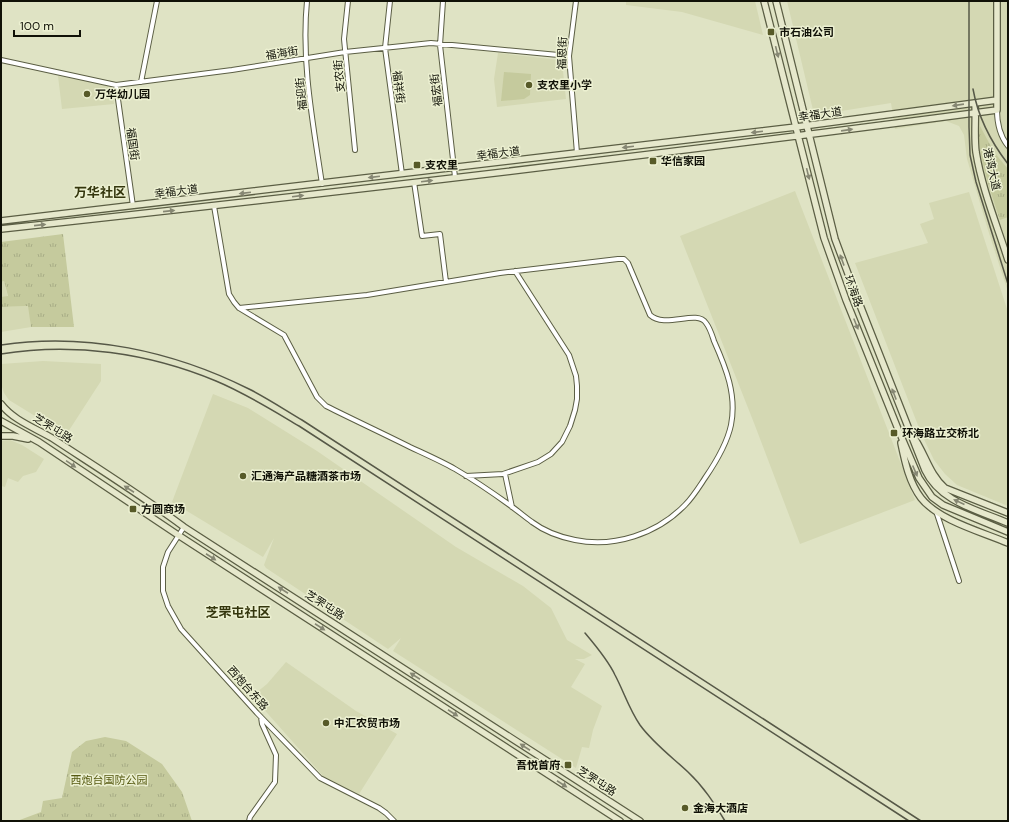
<svg xmlns="http://www.w3.org/2000/svg" width="1009" height="822" font-family="'DM Sans','Noto Sans SC',sans-serif">
<defs>
<pattern id="grass-tufts" width="24" height="20" patternUnits="userSpaceOnUse"><rect width="24" height="20" fill="#c5ca9d"/><path d="M3 7l-1-3M5 7V3M7 7l1-3M15 17l-1-3M17 17v-4M19 17l1-3" fill="none" stroke="#a8ac86"/></pattern>
</defs>
<rect width="100%" height="100%" fill="#dfe3c4"/>
<path fill="#d4d8b3" d="M626,1h129l8,34 -81,-23 -56,-7z
M787,1h221v291l-20,-62 -21,-71 -3,-24 -5,-9 -13,-5 -51,8 -4,-26 -68,11 -10,-4z
M498,53l62,7 2,2 4,37 -69,8 -3,-28z
M58,76l54,8 2,20 -52,5z
M795,191l120,309 -115,44 -46,-121 -74,-187z
M969,192l39,120v194l-51,-21 -12,-11 -11,-14 -13,-27 -66,-170 73,-20 -8,-19 14,-5 -5,-16z
M4,281l4,16h-7v-15z
M29,306l2,21 -30,5v-25z
M43,361l58,3v17l-35,54 -57,-35 -5,-7 -3,-9v-20z
M213,394l35,14 69,43 139,96 67,39 28,22 16,32 25,15 -8,4h-9l10,5 -14,23 31,19 -9,24 -4,18 -7,-1 -6,21 -183,-117 8,-13 -13,11 -122,-81 -2,-3 10,-27 -11,19 -91,-55z
M10,440l12,5 22,14 -8,13 -13,4 -5,6 -10,-4 -3,9 -4,-1v-45z
M286,662l70,49 41,23 -38,60 -34,-16 -73,-82 15,-12z"/>
<path fill="url(#grass-tufts)" d="M980,126l14,26 14,17v48l-8,3c-8,-26 -25,-68 -20,-94z
M63,234l11,93h-43l-3,-21 -27,1v-10l7,-1 -4,-15 -3,1v-40z
M105,737l21,4 36,23 20,28 10,29h-175l24,-9 2,-11 19,-3 10,-46 14,-11z"/>
<path fill="#c5ca9d" d="M504,72l27,2 -1,21 -6,4 -23,2z"/>
<g fill="none" stroke-linecap="round" stroke-linejoin="round">
<g stroke="#5b5e44" stroke-width="6">
<path id="street" d="M307,1c-6,61 6,122 15,183
M348,1l-4,38 11,111
M390,1l-5,47 17,126
M443,1l-3,44 15,132
M576,1l-7,55 8,97
M1,60l115,25 116,-15 113,-18 86,-9 138,13
M141,82l16,-81
M116,85l17,121
M997,110c0,12 3,26 11,36
M414,182l8,54 18,-2 6,48
M214,206l15,88 5,8 5,6 45,27 33,62 9,9c28,14 56,27 84,41 15,7 31,14 45,22 19,11 38,24 56,37 7,5 14,11 21,16 12,9 28,15 43,18 39,8 82,-6 110,-35 8,-8 14,-18 20,-27 11,-16 22,-34 26,-53 6,-30 -5,-57 -17,-84 -2,-6 -4,-13 -8,-18 -9,-14 -41,6 -56,-8l-22,-52 -4,-4h-6l-118,14 -133,22 -128,13
M505,474l7,33
M466,476l37,-2 35,-12 13,-8 11,-12 8,-16 5,-16 2,-11v-13l-1,-10 -7,-21 -54,-84
M936,511l23,70
M184,527l-16,25 -5,15v24l5,15 13,23 76,84 63,65 59,30 7,5 8,8
M249,821l1,-4 25,-35 1,-27 -14,-31 -1,-7"/>
</g>
<g stroke="#5b5e44" stroke-width="8">
<path id="secondary" d="M764,1l60,237 22,62 52,129 21,49 13,19 11,8 65,27
M776,1l59,238 21,56 69,175c15,32 53,40 83,53
M975,103c1,16 -1,33 1,49 6,37 21,73 32,108
M1,221l795,-94 201,-27
M1,229c332,-36 664,-75 996,-119v-109
M1,404c12,16 34,24 51,34 44,29 89,57 132,89l456,294
M1,421l38,21 139,93 442,286
M1,436h12l15,3
M913,436c12,17 16,38 32,52l63,25
M901,443c4,19 8,39 20,55 17,22 61,34 87,45"/>
</g>
<use href="#street" stroke="#fff" stroke-width="4"/>
<use href="#secondary" stroke="#e6e8cc" stroke-width="5.5"/>
<path stroke="#565847" stroke-width="1.5" d="M969,1v126l1,28 6,27 32,102
M973,89c5,28 18,53 35,75
M1,345c85,-13 172,6 248,44 18,9 36,21 53,31l619,401
M1,354c72,-12 148,-1 215,27 29,12 56,29 83,45l610,395
M585,633c11,13 23,27 30,42 9,17 14,34 25,50 13,18 32,32 48,47 16,15 26,31 37,49"/>
</g>
<defs><path id="oneway-solid" d="M-6-.8H1V-3.2L6.5 0L1 3.2V.8H-6Z"/></defs>
<g fill="#868773">
<use href="#oneway-solid" transform="translate(777 52) rotate(76)"/>
<use href="#oneway-solid" transform="translate(958 105) rotate(172)"/>
<use href="#oneway-solid" transform="translate(847 130) rotate(-8)"/>
<use href="#oneway-solid" transform="translate(757 132) rotate(173)"/>
<use href="#oneway-solid" transform="translate(628 147) rotate(173)"/>
<use href="#oneway-solid" transform="translate(808 174) rotate(76)"/>
<use href="#oneway-solid" transform="translate(374 177) rotate(173)"/>
<use href="#oneway-solid" transform="translate(427 181) rotate(-7)"/>
<use href="#oneway-solid" transform="translate(245 193) rotate(173)"/>
<use href="#oneway-solid" transform="translate(298 196) rotate(-7)"/>
<use href="#oneway-solid" transform="translate(169 211) rotate(-6)"/>
<use href="#oneway-solid" transform="translate(40 225) rotate(-6)"/>
<use href="#oneway-solid" transform="translate(842 260) rotate(-110)"/>
<use href="#oneway-solid" transform="translate(856 324) rotate(68)"/>
<use href="#oneway-solid" transform="translate(894 394) rotate(-111)"/>
<use href="#oneway-solid" transform="translate(71 464) rotate(34)"/>
<use href="#oneway-solid" transform="translate(915 471) rotate(67)"/>
<use href="#oneway-solid" transform="translate(129 489) rotate(-147)"/>
<use href="#oneway-solid" transform="translate(959 502) rotate(-156)"/>
<use href="#oneway-solid" transform="translate(211 557) rotate(33)"/>
<use href="#oneway-solid" transform="translate(283 590) rotate(-147)"/>
<use href="#oneway-solid" transform="translate(320 627) rotate(33)"/>
<use href="#oneway-solid" transform="translate(415 676) rotate(-147)"/>
<use href="#oneway-solid" transform="translate(453 713) rotate(33)"/>
<use href="#oneway-solid" transform="translate(525 747) rotate(-147)"/>
<use href="#oneway-solid" transform="translate(562 784) rotate(33)"/>
</g>
<g fill="#575a28" stroke="#ecf0d1" stroke-width="1.5">
<rect x="767" y="28" width="8" height="8" rx="2"/>
<circle cx="529" cy="85" r="4"/>
<circle cx="87" cy="94" r="4"/>
<rect x="649" y="157" width="8" height="8" rx="2"/>
<rect x="413" y="161" width="8" height="8" rx="2"/>
<rect x="890" y="429" width="8" height="8" rx="2"/>
<circle cx="243" cy="476" r="4"/>
<rect x="129" y="505" width="8" height="8" rx="2"/>
<circle cx="326" cy="723" r="4"/>
<rect x="564" y="761" width="8" height="8" rx="2"/>
<circle cx="685" cy="808" r="4"/>
</g>
<g text-anchor="middle" stroke-width="3" stroke-linejoin="round" paint-order="stroke">
<g font-size="11" font-weight="bold" fill="#101107" stroke="#ecf0d1" text-anchor="start">
<text x="779" y="36">市石油公司</text>
<text x="537" y="89">支农里小学</text>
<text x="95" y="98">万华幼儿园</text>
<text x="661" y="165">华信家园</text>
<text x="425" y="169">支农里</text>
<text x="902" y="437">环海路立交桥北</text>
<text x="251" y="480">汇通海产品糖酒茶市场</text>
<text x="141" y="513">方圆商场</text>
<text x="334" y="727">中汇农贸市场</text>
<text x="560" y="769" text-anchor="end">吾悦首府</text>
<text x="693" y="812">金海大酒店</text>
</g>
<g font-size="11" fill="#101107" stroke="#ecf0d1">
<text transform="translate(282 53) rotate(-9)" y="4">福海街</text>
<text transform="translate(562 53) rotate(-88)" y="4">福恩街</text>
<text transform="translate(339 76) rotate(-95)" y="4">支农街</text>
<text transform="translate(399 87) rotate(83)" y="4">福祥街</text>
<text transform="translate(436 90) rotate(-97)" y="4">福宏街</text>
<text transform="translate(301 94) rotate(-96)" y="4">福迎街</text>
<text transform="translate(820 114) rotate(-8)" y="4">幸福大道</text>
<text transform="translate(133 144) rotate(82)" y="4">福国街</text>
<text transform="translate(498 153) rotate(-7)" y="4">幸福大道</text>
<text transform="translate(992 169) rotate(77)" y="4">港湾大道</text>
<text transform="translate(176 191) rotate(-7)" y="4">幸福大道</text>
<text transform="translate(854 291) rotate(70)" y="4">环海路</text>
<text transform="translate(53 428) rotate(32)" y="4">芝罘屯路</text>
<text transform="translate(325 605) rotate(33)" y="4">芝罘屯路</text>
<text transform="translate(248 688) rotate(48)" y="4">西炮台东路</text>
<text transform="translate(597 781) rotate(33)" y="4">芝罘屯路</text>
</g>
<g font-size="11" fill="#565a12" stroke="#ecf0d1">
<text x="109" y="784">西炮台国防公园</text>
</g>
<g font-size="13" font-weight="bold" fill="#34360d" stroke="#ecf0d1">
<text x="100" y="197">万华社区</text>
<text x="238" y="617">芝罘屯社区</text>
</g>
</g>
<rect width="1009" height="822" fill="none" stroke="#101107" stroke-width="4"/>
<path d="M14 30v6h66v-6" fill="none" stroke="#101107" stroke-width="2"/>
<text x="20" y="30" font-size="12" fill="#101107" stroke="#ecf0d1" stroke-width="3" paint-order="stroke">100 m</text>
</svg>
